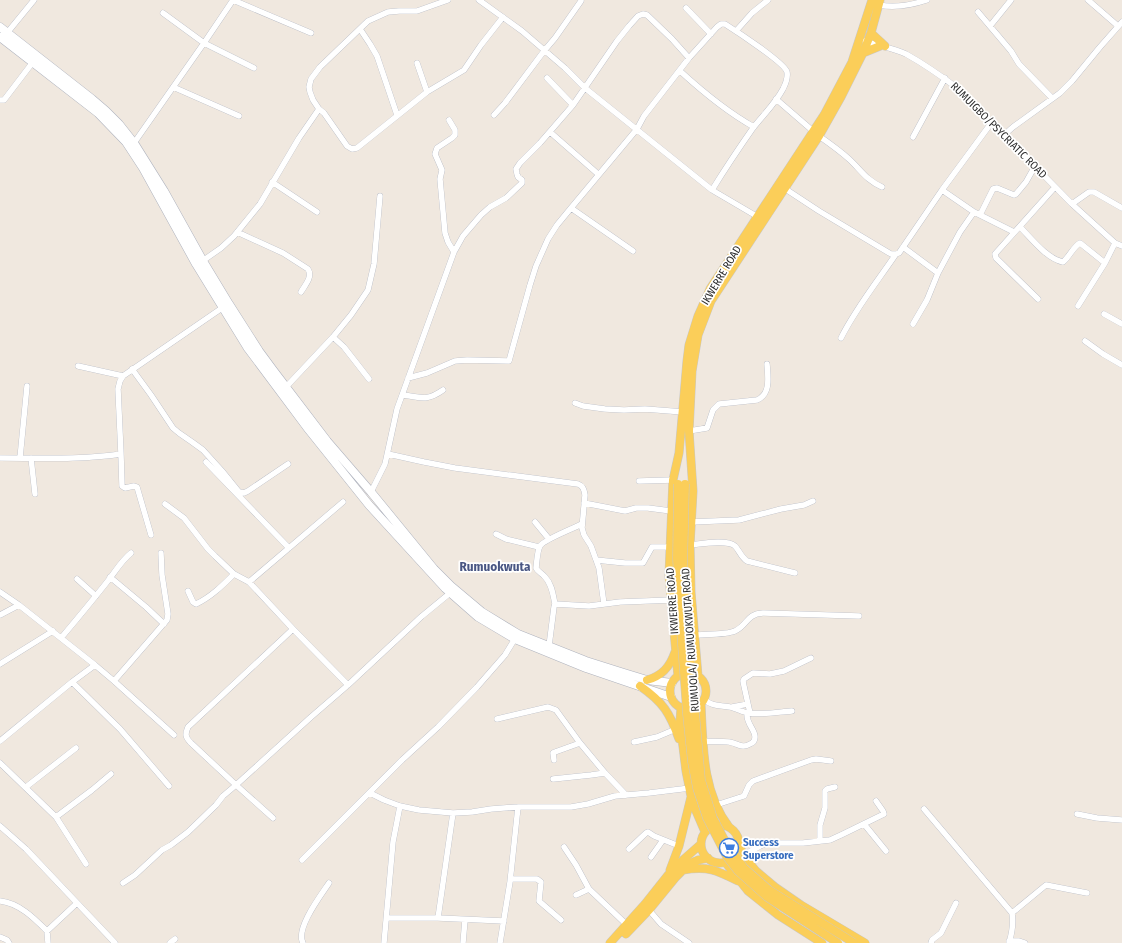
<svg xmlns="http://www.w3.org/2000/svg" width="1122" height="943" font-family="'Fira Sans Condensed',sans-serif">
<rect width="100%" height="100%" fill="#f0e8df"/>
<g fill="none" stroke-linecap="round" stroke-linejoin="round">
<g stroke="#afb3be" stroke-width="6">
<path id="minor" d="M233,0l78,33
M479,0l43,31 43,37 20,20 127,102 46,27
M1088,0l30,26
M879,5c15,3 33,0 48,-5
M686,8l25,26
M978,12l33,39 8,13 33,34
M163,13l41,30 50,25
M990,26l21,-26
M360,29l10,15 7,12 20,59
M736,31l16,-18 16,-13
M7,33l27,-33
M865,41c13,5 28,7 41,13 18,10 38,24 54,36l112,114 43,39 7,3
M417,63l10,29
M680,71c23,21 47,41 74,56
M547,78l26,27
M173,87l66,29
M776,99l37,32
M0,100h4l29,-38
M319,109l5,4 23,33 5,3 5,-1 70,-56 37,-22 17,-25 22,-28
M494,115l11,-12 39,-52 11,-13 26,-37
M449,120l6,10v5l-3,3 -15,10 -2,6 7,16 -2,9 5,54 3,9 6,10
M550,132l48,42
M1004,135l9,-8 47,-34 12,-12 28,-34 22,-25
M819,136c10,7 20,14 30,23 12,11 17,21 33,28
M913,137l32,-59
M134,143l70,-100 29,-43
M272,182l45,30
M784,188l35,23 72,43h5
M942,190l32,22 40,20
M1072,204l17,-12h5l28,16
M571,208l62,43
M980,215l13,-26 4,-1 17,7 2,-1 10,-12 9,-16
M1020,227c11,11 27,32 43,35 7,-6 10,-15 17,-19l25,20
M237,232l46,21 25,16c5,8 -3,16 -7,23
M903,247l35,26
M201,262l20,-14 13,-12 26,-32 39,-66 20,-29 -6,-9 -3,-8 -1,-5 2,-8 9,-12 48,-46 20,-9 11,-1h18l31,-11
M1038,299l-42,-41 -1,-4 60,-67
M1078,306l27,-43 10,-20
M1104,314l18,10
M913,324l14,-24 11,-27 22,-41 14,-20
M333,337l11,10 25,32
M841,338c15,-30 36,-56 55,-84l3,-1 43,-63 50,-68
M1085,341l18,13 19,11
M78,366l45,10
M132,369l19,26 22,33 6,5 13,9 11,8 19,21 17,21 5,1 4,-2 40,-27
M408,378l19,-5 28,-12 12,-1 42,1 21,-76 6,-19 12,-27 9,-14 14,-17 66,-79 7,-13 45,-58 28,-31 4,-3h4c11,7 60,39 62,48 1,5 -2,13 -4,17 -8,15 -20,26 -30,39 -14,20 -28,41 -41,62
M286,387l47,-50 18,-22 17,-25 6,-26 6,-68
M402,395c19,2 24,7 41,-5
M575,403l8,3 22,3 19,1 21,-1 38,3
M689,431l18,-3 6,-18 6,-6 38,-4c14,-6 11,-23 10,-36
M121,454l1,32 3,2 9,-2 3,1 14,48
M388,454l36,8 31,6 123,16c5,2 6,5 7,11l-3,33 2,7 7,11 8,22 5,36
M0,458c40,0 81,2 121,-4l-3,-65 2,-8 3,-5 99,-68
M20,458l7,-72
M31,458l4,36
M206,462l83,86
M639,481l34,-1
M371,492l14,-28 12,-55 57,-157 9,-16 18,-21 9,-8 16,-9 16,-15v-3l-4,-3 -1,-3 -1,-5 4,-6 20,-20 33,-38 44,-64 12,-15 9,-10 5,-2 4,1 25,24 17,19
M584,503l41,8 11,-3h12l23,3
M165,504l19,14 24,31 7,7 19,18 15,8 44,47 55,56
M535,522l14,17
M691,522l48,-2 42,-11 23,-4 9,-4
M496,534l10,5 33,8
M690,545c10,-1 37,-6 45,1 4,4 6,11 12,15l48,12
M596,560l29,3h18l9,-16h18
M110,577l36,30 18,17
M77,579l19,17
M249,582l94,-80
M188,591l5,11 3,2c15,-7 27,-19 38,-30
M0,592l19,13 76,60 19,16 60,54
M555,604l34,2 31,-4 52,-2
M0,615l19,-10
M694,635c11,-1 32,0 41,-4 13,-6 11,-17 28,-18l96,3
M61,638c16,-19 31,-37 46,-56 8,-10 14,-21 24,-29
M549,646l5,-39 1,-3c-2,-9 -3,-20 -10,-27 -3,-4 -7,-5 -9,-9 1,-7 1,-16 4,-22 3,-6 34,-18 42,-22
M0,664l53,-33
M114,681l53,-61 1,-6 -6,-39 -1,-22
M72,682l48,47 49,57
M704,699c8,8 16,6 26,8 6,1 12,5 18,6 14,2 30,-1 44,-2
M732,707l16,-3
M750,713l-6,-27 -1,-5 1,-2 9,-6 17,1 14,-3 27,-13
M497,719l51,-12 8,3 24,33 25,30 21,22
M0,741l72,-59 23,-17
M703,741c8,1 17,0 26,1 8,1 13,7 21,2 3,-1 5,-3 5,-7 0,-8 -9,-13 -8,-24
M634,742l23,-5 19,-8
M554,760l-1,-7 2,-1 25,-9
M0,763l56,54 30,47
M553,779l38,-4 14,-2
M26,787l50,-39
M370,793l14,7 16,6 19,4 34,3 19,-1 19,-3 27,-2h53l17,-3 27,-8 34,-3 41,-5
M716,805l28,-9 5,-11 4,-4 58,-21 5,-1 15,2
M924,809l88,104c2,11 0,20 -3,30
M1077,814l20,4 25,2
M56,817l36,-27 19,-16
M273,818l-37,-33 -45,-42c-6,-6 -6,-9 -3,-16l105,-98
M864,824l22,27
M0,826l26,23 89,94
M820,841v-16l5,-17v-17l2,-2 8,-2
M564,847l12,18 13,24 38,36
M629,849l17,-16 2,-1 6,4 25,10
M744,855l16,-9 5,-2 9,-1h29l27,-3 11,-5 43,-21 -1,-3 -7,-10
M651,857l12,-17
M302,860l100,-100 36,-33 39,-40 28,-32 11,-18
M511,879h26l4,3 -2,19 22,19
M123,883l12,-8 27,-25 9,-5 17,-13 28,-27 7,-9 13,-11 75,-68 37,-32 74,-69 28,-23
M576,895l13,-6
M0,901c19,2 34,17 47,30l1,12
M649,910l12,14 28,19
M1012,913l34,-28 41,8
M387,918h51l66,3
M438,918l15,-105
M47,931l30,-28
M0,937l7,3 2,3
M1009,941h10l6,2
M170,943l5,-4
M303,943c-8,-14 18,-48 26,-60
M384,943l9,-101 7,-36
M463,943l2,-23
M500,943l10,-61 8,-75
M931,943l1,-3 9,-7 15,-30"/>
</g>
<g stroke="#afb3be" stroke-width="9">
<path id="secondary" d="M0,27l92,72 14,12 13,13 15,19 30,48 39,70 26,43 30,47 14,19 54,71 44,51 63,77 17,17 31,26 36,22 68,27 38,12 23,7 25,3
M0,37l98,76 28,29 17,26 53,96 51,83 62,83 60,75 76,83 33,29 37,22 71,29 85,29"/>
</g>
<g stroke="#c8c8c8" stroke-width="9">
<path id="primary" d="M871,33l14,13
M863,53l17,-7
M670 691a18 18 0 1 1 36 0a18 18 0 1 1-36 0Z
M678,676l-9,-101 4,-95 6,-27 5,-57 3,-35 2,-16 9,-29 12,-27 114,-174 19,-36 9,-17 20,-62
M698,676l-7,-84 -1,-47 3,-54 -4,-60 3,-60 6,-36 13,-34 108,-165 22,-39 22,-44 8,-20 9,-33
M647,680c15,-4 23,-13 28,-28
M640,686c23,16 30,27 39,53
M701,704c2,41 1,88 28,123
M681,707l-1,15 6,49 5,25 5,15 9,21
M701 844a19 19 0 1 1 38 0a19 19 0 1 1-38 0Z
M739,846l8,14 9,11 19,16 26,18 64,38
M725,862l23,29 30,24 44,28
M670,870l9,-24 12,-49
M683,870c25,-4 33,0 55,11
M626,934l23,-24 27,-33 13,-13 9,-4 10,-2
M610,943l35,-39 23,-29 16,-16 17,-15"/>
</g>
<use href="#minor" stroke="#fff" stroke-width="5.5"/>
<use href="#secondary" stroke="#fff" stroke-width="8"/>
<use href="#primary" stroke="#fbce59" stroke-width="8"/>
<g stroke="#c8c8c8" stroke-width="9" stroke-linecap="butt">
<path id="primary-bridge" d="M678,484l-1,74 2,45 8,111 5,48 5,26 10,30 20,39 11,14 29,26 71,46
M685,484l-2,86 3,40 15,170 12,38 11,21 20,29 25,22 85,53"/>
</g>
<use href="#primary-bridge" stroke="#fbce59" stroke-width="8"/>
</g>
<defs>
<g id="supermarket-ring" transform="scale(1)"><circle r="9.5" fill="#fff" stroke="#3f7fe0" stroke-width="1.5"/><path d="M-6-5.5h2.5l.6 2H6L4.5 2H-2.5L-4.4-4H-6ZM-1.5 3.2a1.3 1.3 0 1 0 .1 0ZM3 3.2a1.3 1.3 0 1 0 .1 0Z" fill="#3f7fe0"/></g>
</defs>
<g fill-rule="evenodd">
<use href="#supermarket-ring" x="729" y="848"/>
</g>
<g text-anchor="middle" stroke-width="3.5" stroke-linejoin="round" paint-order="stroke">
<g font-size="11" fill="#2d2d2d" stroke="#fff">
<text transform="translate(999 130) rotate(45)" y="4">RUMUIGBO/PSYCRIATIC ROAD</text>
<text transform="translate(721 275) rotate(-59)" y="4">IKWERRE ROAD</text>
<text transform="translate(672 601) rotate(-94)" y="4">IKWERRE ROAD</text>
<text transform="translate(690 640) rotate(-94)" y="4">RUMUOLA/ RUMUOKWUTA ROAD</text>
</g>
<g font-size="11" font-weight="bold" fill="#366cbe" stroke="#fff" text-anchor="start">
<text x="743" y="846">Success<tspan x="743" dy="13">Superstore</tspan></text>
</g>
<g font-size="13" font-weight="bold" fill="#495683" stroke="#fff">
<text x="495" y="571">Rumuokwuta</text>
</g>
</g>
</svg>
